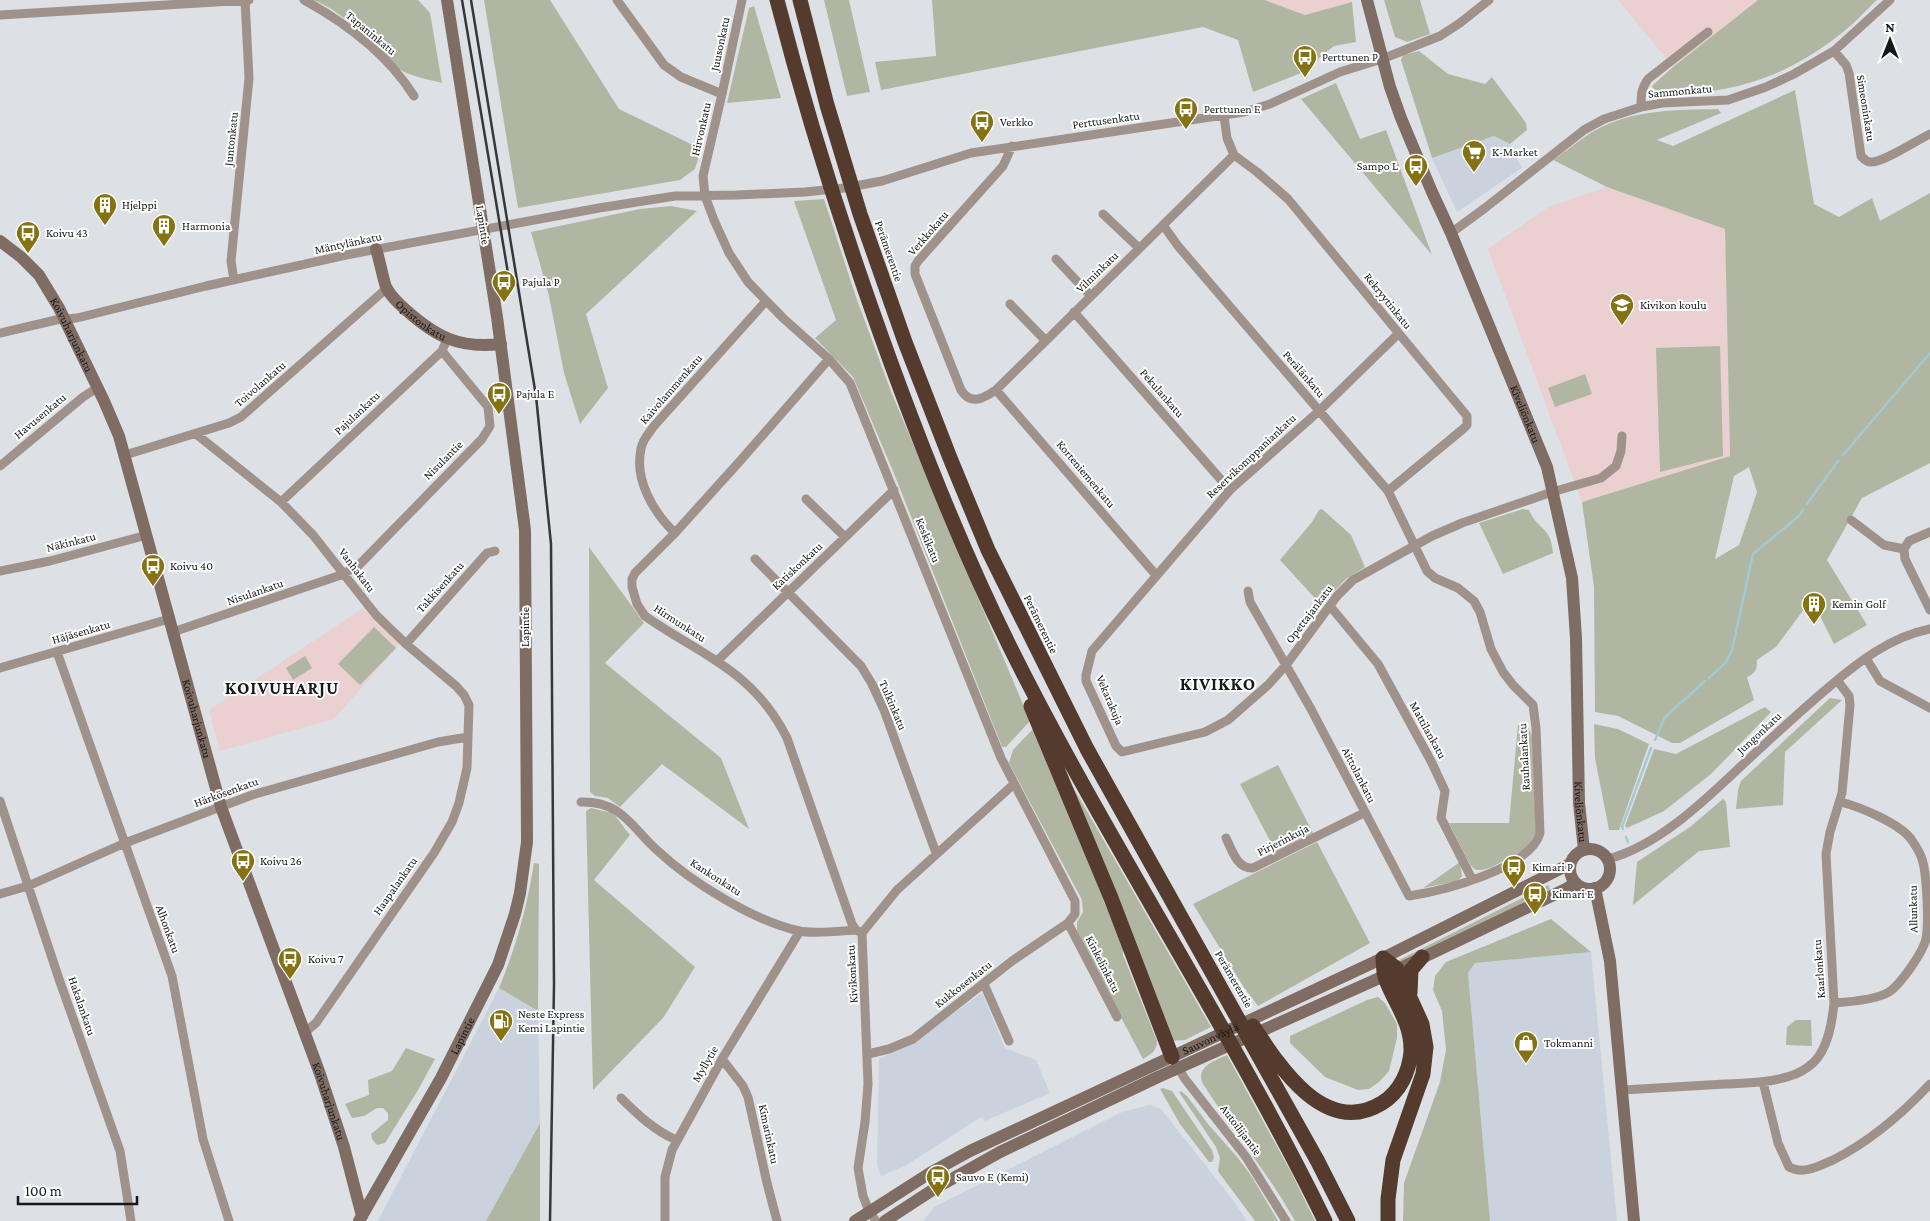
<svg xmlns="http://www.w3.org/2000/svg" width="1930" height="1221" font-family="'Crimson Pro',serif">
<rect width="100%" height="100%" fill="#dde1e6"/>
<path fill="#cad3dd" d="M1494,136l16,8 12,24 -65,44 -25,-54z
M1591,952l26,269h-127l-22,-248 7,-10z
M499,988l39,23 2,112 -54,98h-108z
M982,993l23,55 31,12 14,33 -65,28 -4,-4 -76,49 -24,10 -4,-11 2,-106 27,-12z
M1150,1105l11,4 72,91 14,21h-324l11,-14 188,-95z"/>
<path fill="#ead0d1" d="M1265,0h86l1,2 -47,13z
M1618,0h140l-85,67z
M1607,187l118,42 5,227 -148,46 -94,-253 60,-42z
M363,608l37,36 -66,75 -114,32 -11,-41z"/>
<path fill="#b1b6a2" fill-rule="evenodd" d="M313,0h105l12,13 12,70c-11,-3 -32,-7 -41,-13 -29,-21 -52,-57 -88,-70z
M484,0h66l69,109 82,40 -6,20 -15,11 -162,28z
M824,0h25l21,92 -23,4z
M932,0h333l40,15 47,-13 4,40 -22,4 -15,12 -8,11 -58,23 -15,-52 -35,-13 -322,63 -6,-28 61,-6z
M1384,0h36l10,34 -23,8 -12,-5z
M1758,0h119c-13,12 -25,26 -39,36 -57,44 -110,59 -181,58l-5,-8 21,-19z
M754,6l27,92 -54,5 22,-95z
M1419,51l29,23 37,10 7,-7 34,46 1,7 -17,14 -16,-8 -62,22 -31,-98 2,-5z
M1336,83l24,56 26,-9 46,125 -131,-156z
M1795,90l19,114 25,13 33,-19 8,23 50,-28v270l-68,35 -35,62 40,65 -33,19 -17,-34 -7,-9 -34,46 -19,13c0,9 -1,13 -10,17l7,23 -74,43h-8l-54,-27 -23,-4 -1,-125 -12,-85 148,-46 -5,-227 -118,-42 -54,-27c14,-9 27,-21 41,-29 38,-22 83,-21 124,-22l3,4 -64,27 16,6zM1749,467l8,25 -18,53 -24,14 19,-83z
M824,199l32,98 36,97 138,327 -24,26h-4l-109,-276 -40,-94 -38,-39 21,-18 -42,-119z
M671,206l26,5 -111,103 22,74 -28,36 -16,-51 -15,-77 -18,-64 109,-23z
M1720,346l3,110 -63,16 -4,-124z
M1585,374l7,20 -37,13 -7,-19z
M1322,509l29,26 14,32 -19,12 -25,26 -41,-45 32,-38 7,-12z
M1523,509l6,1c9,21 22,16 24,43l-50,21 -24,-51z
M589,547l55,76 -39,40 116,95 28,71 -87,-65 -42,43 -12,-9 -13,-2 -5,-4z
M374,627l22,21 -36,37 -22,-21z
M305,656l7,12 -19,12 -7,-12z
M1830,698l12,2 -57,52 -2,53 -47,4 2,-19 3,-9z
M1765,707l6,5 -60,62 -47,37 -37,17 -2,-2 29,-77 22,5z
M1594,724l24,5 31,15 -30,86h-10l-14,-72z
M1518,725l10,2 4,9 4,96 -10,17 -34,18 -9,3h-7l-5,-4 -5,-9 -17,-34h60z
M1034,728l89,221v6l34,86c0,10 -6,13 -14,18l-63,-119 -3,-10v-8l6,-10 -1,-12 -73,-137 4,-13z
M1278,765l35,68 -37,19 -36,-68z
M1073,787l138,240 -26,13 -14,1 -100,-252z
M1723,799l3,3 4,45 -31,4 -66,54 4,-43 53,-35z
M591,808l22,5 17,22 -36,45 101,87 -32,51 -70,72 -7,-279z
M1317,842l53,101 -112,63 -15,-20 -50,-82z
M1460,862l2,14 -4,5 -35,7z
M534,863l5,1 -1,147 -39,-23c17,-41 28,-81 35,-125z
M1548,885l2,4 -9,6 -143,68 -1,-2z
M1551,919l40,33 -116,11 -7,10 22,248h-87l1,-38 36,-101 6,-32 -4,-39 -9,-21 2,-14 11,-14z
M1378,997l7,6 12,21v14l-8,33 -10,11 -10,7 -11,1 -33,-13 -35,-34v-7l77,-36z
M1796,1020h15l1,26 -26,-1 1,-18z
M406,1048l29,11 -17,31 -33,53 -8,2 -5,-6 -1,-5 17,-14v-7l-5,-5h-6l-13,8 -12,2 -7,-14 24,-9 -1,-15 24,-9z
M1227,1055l65,119 23,47h-20c-27,-48 -62,-90 -92,-137 -8,-17 11,-23 24,-29z
M1163,1088l9,3 40,59 2,7 -2,5h-3l-29,-38 -20,-35z
M1181,1091l6,5 21,28 30,34 14,19 26,44h-23l-35,-47 -2,-3 2,-13 -4,-11 -37,-55z
M540,1123v98h-54z"/>
<g fill="none" stroke-linecap="round" stroke-linejoin="round">
<path stroke="#a3c9d1" stroke-width="2.5" d="M1843,455l87,-102
M1807,504l31,-43
M1709,678l17,-16 6,-12 21,-96 46,-38 4,-6
M1655,740l10,-23 40,-36
M1623,829l-1,-2 29,-79
M1626,837l2,5"/>
<path stroke="#9f928b" stroke-width="9" d="M304,0c42,23 84,55 110,96
M617,0l47,65 17,12 41,17 -19,82 2,20 9,24 15,33 19,29 35,36 46,41 21,24 151,375 74,143v13l-7,9 -56,38 -99,78 -24,10 -21,5
M0,15l249,-15
M1834,51l12,14 3,8 12,83c3,3 5,6 10,6 13,0 46,-22 59,-28
M722,94l20,-94
M1641,107c0,-12 0,-18 7,-28l60,-47
M1224,116l3,22 7,17 23,17 31,27 179,217v9l-4,4 -75,62
M1012,146l-9,20 -85,95 -3,5v8l46,116c10,16 23,8 35,0l238,-235
M1103,214l36,34
M1163,225l15,21 210,245 39,80 8,7 23,10 16,13 6,11 11,37 12,23 10,13 20,20 3,23 4,105c-10,36 -98,58 -131,63l-98,-187 -61,-107 -2,-11
M1451,233l34,-25 99,-78 20,-11 37,-12 21,-4 66,-3 38,-13 28,-13 40,-23 56,-51
M1056,259l35,37
M234,280l-3,-19 18,-183 -4,-78
M1010,304l35,36
M1074,312l156,178
M0,333l56,-13 21,-2 129,-32 140,-31 253,-47 76,-12 62,-1 68,-3 39,-4 38,-7 89,-28 273,-41 26,-8 70,-32 42,-13 58,-23 20,-13 29,-23
M1398,334l-79,77 -89,79 -138,161 -6,24v6l30,65 6,6 83,-20 23,-12 40,-35 18,-20 51,-69 16,-16 79,-44 30,-13 90,-31 49,-14 15,-12 5,-15 1,-15
M829,359l-89,102 -65,72 -40,40 -3,6v8l5,17 8,12c57,40 108,54 142,122l65,186 4,6 6,3
M996,390l160,185
M196,434l85,68 32,33 63,80 30,29 50,42 8,9 5,10 -2,63 -8,35 -7,19 -18,31 -118,170 -12,10
M125,455l104,-32 12,-6 146,-129
M0,466l83,-69 14,-9
M806,499l39,38
M281,502l161,-151 5,-12
M1851,520l33,25 20,4
M1930,532l-21,9 -5,8 1,10 25,51
M675,533c-21,-20 -41,-53 -34,-84 1,-9 8,-16 13,-23l112,-125
M755,559l106,107 11,18 12,26 52,143
M0,571l50,-10 97,-26
M1330,606l48,58 54,99 13,28 -4,27 31,61
M173,632l165,-56 19,-9 125,-128 8,-13 -2,-19 -46,-56
M406,644l81,-91 8,-2
M57,652l115,324 31,163 26,82
M1866,658l14,23 50,27
M717,661l177,-171
M0,668l169,-49
M0,801l59,178 61,172 11,70
M581,802c41,-1 50,25 77,49 33,31 96,70 141,80 14,3 42,0 57,-1
M1226,838c6,12 11,31 27,30l111,-55
M1608,859c49,-13 94,-56 130,-90 30,-28 60,-56 91,-82 30,-26 62,-50 101,-58
M0,894l28,-8 97,-43 127,-48 186,-53 30,-5
M1068,923l49,94
M984,984l25,57
M1834,1003c15,-1 42,-3 55,-11 12,-8 34,-40 37,-53 3,-15 1,-65 -4,-80 -2,-7 -7,-14 -11,-20 -12,-16 -51,-32 -70,-37
M722,1059l21,27 5,11 19,86 10,38
M1176,1064l9,15 61,78 40,64
M1763,1082l15,61 11,24c15,8 30,-1 44,-7 38,-19 68,-45 97,-76
M1623,1090c34,-2 68,-4 102,-6 22,-1 44,-1 65,-8 8,-2 16,-7 23,-13 15,-14 19,-40 21,-60l-8,-149 4,-22 12,-39 8,-88 -1,-9 -12,-16
M621,1098c17,17 33,32 55,42
M665,1221v-44l7,-27 50,-91 78,-128
M876,1221l-7,-10 -6,-15 -5,-28 7,-46 3,-38 -6,-151 35,-43 117,-106"/>
<g stroke="#7f6c62" stroke-width="12">
<path id="s1" d="M1367,0l23,87 11,31 31,74 19,41 96,234 25,111 4,60 3,165 5,47"/>
<path id="s2" d="M0,241l21,16 18,18 20,33 45,93 15,35 102,371 99,267 24,73 18,69"/>
<path id="s3" d="M376,249c4,12 6,26 10,38 4,8 13,17 20,23 30,27 54,39 95,34"/>
<circle cx="1590" cy="869" r="20"/>
<path d="M1595,888l15,73 24,260"/>
<path id="s4" d="M359,1221l82,-143 57,-113 17,-51 5,-21 7,-51 -2,-312 -28,-213 -50,-317"/>
<path id="s5" d="M855,1221l75,-48 40,-22 413,-193 187,-94"/>
<path d="M885,1221l49,-32 66,-37 158,-75 226,-101 182,-87 9,-6"/>
</g>
<path stroke="#543b2d" stroke-width="15" d="M777,0c27,105 59,208 95,310 40,114 84,228 138,337 97,195 219,378 315,574
M800,0l27,105 33,109 45,128 45,116 38,92 99,199 230,411 31,61
M1031,706l80,192 61,159
M1383,958l14,11 25,55 4,23 -3,27 -30,86 -5,39v22
M1410,993l1,-23 11,-13
M1253,1026c26,40 72,112 129,77 18,-11 27,-31 29,-51 1,-30 -17,-49 -26,-75 -2,-5 -1,-13 -2,-19"/>
<path stroke="#353739" stroke-width="2.5" d="M462,0l46,273
M471,0l65,396 15,148 3,441 -4,236"/>
</g>
<defs>
<g id="bus-pin" transform="scale(1.25)"><path d="M0 17L-7.5 6A9.5 9.5 0 1 1 7.5 6Z" fill="#847213" stroke="#fff"/><path d="M-5-6H5V4H4V6H2V4H-2V6H-4V4H-5ZM-3.5-4V0h7V-4ZM-3.5 1.2v1.5H-2V1.2ZM2 1.2v1.5H3.5V1.2Z" fill="#fff"/></g>
<g id="supermarket-pin" transform="scale(1.25)"><path d="M0 17L-7.5 6A9.5 9.5 0 1 1 7.5 6Z" fill="#847213" stroke="#fff"/><path d="M-6-5.5h2.5l.6 2H6L4.5 2H-2.5L-4.4-4H-6ZM-1.5 3.2a1.3 1.3 0 1 0 .1 0ZM3 3.2a1.3 1.3 0 1 0 .1 0Z" fill="#fff"/></g>
<g id="building-pin" transform="scale(1.25)"><path d="M0 17L-7.5 6A9.5 9.5 0 1 1 7.5 6Z" fill="#847213" stroke="#fff"/><path d="M-4-6H4V6H1V3H-1V6H-4ZM-2.5-4.3h1.7v1.8h-1.7ZM.8-4.3h1.7v1.8H.8ZM-2.5-1h1.7V.8h-1.7ZM.8-1h1.7V.8H.8Z" fill="#fff"/></g>
<g id="school-pin" transform="scale(1.25)"><path d="M0 17L-7.5 6A9.5 9.5 0 1 1 7.5 6Z" fill="#847213" stroke="#fff"/><path d="M0-5L7-2L0 1L-7-2ZM-4 1L0 2.5L4 1V4Q0 6-4 4Z" fill="#fff"/></g>
<g id="fuel-pin" transform="scale(1.25)"><path d="M0 17L-7.5 6A9.5 9.5 0 1 1 7.5 6Z" fill="#847213" stroke="#fff"/><path d="M-5.5-6h7V0h2V4h1.3V-2.5L3-4.5l.8-.8L6-3V5H2.5V1h-1V6h-7ZM-4.2-4.7v3.2H.2V-4.7Z" fill="#fff"/></g>
<g id="shop-pin" transform="scale(1.25)"><path d="M0 17L-7.5 6A9.5 9.5 0 1 1 7.5 6Z" fill="#847213" stroke="#fff"/><path d="M-5-2.5h2.3a2.7 3.5 0 0 1 5.4 0H5L5.5 6h-11ZM-1.5-2.5h3a1.5 2.3 0 0 0-3 0Z" fill="#fff"/></g>
</defs>
<g fill-rule="evenodd">
<use href="#bus-pin" x="1305" y="57"/>
<use href="#bus-pin" x="1186" y="109"/>
<use href="#bus-pin" x="982" y="122"/>
<use href="#supermarket-pin" x="1474" y="152"/>
<use href="#bus-pin" x="1416" y="166"/>
<use href="#building-pin" x="105" y="205"/>
<use href="#building-pin" x="164" y="226"/>
<use href="#bus-pin" x="28" y="233"/>
<use href="#bus-pin" x="504" y="282"/>
<use href="#school-pin" x="1622" y="305"/>
<use href="#bus-pin" x="499" y="394"/>
<use href="#bus-pin" x="153" y="566"/>
<use href="#building-pin" x="1814" y="604"/>
<use href="#bus-pin" x="243" y="861"/>
<use href="#bus-pin" x="1514" y="867"/>
<use href="#bus-pin" x="1535" y="894"/>
<use href="#bus-pin" x="290" y="959"/>
<use href="#fuel-pin" x="501" y="1021"/>
<use href="#shop-pin" x="1526" y="1043"/>
<use href="#bus-pin" x="938" y="1177"/>
</g>
<g text-anchor="middle" stroke-width="4" stroke-linejoin="round" paint-order="stroke">
<g font-size="12" fill="#161819" stroke="#fff">
<text transform="translate(371 33) rotate(40)" y="4">Tapaninkatu</text>
<text transform="translate(720 44) rotate(-78)" y="4">Juusonkatu</text>
<text transform="translate(1680 91) rotate(-5)" y="4">Sammonkatu</text>
<text transform="translate(1866 108) rotate(81)" y="4">Simeoninkatu</text>
<text transform="translate(1106 120) rotate(-8)" y="4">Perttusenkatu</text>
<text transform="translate(701 129) rotate(-77)" y="4">Hirvonkatu</text>
<text transform="translate(231 139) rotate(-84)" y="4">Juntonkatu</text>
<text transform="translate(483 225) rotate(81)" y="4">Lapintie</text>
<text transform="translate(928 233) rotate(-49)" y="4">Verkkokatu</text>
<text transform="translate(348 243) rotate(-12)" y="4">Mäntylänkatu</text>
<text transform="translate(889 251) rotate(71)" y="4">Perämerentie</text>
<text transform="translate(1097 272) rotate(-44)" y="4">Vilminkatu</text>
<text transform="translate(1388 301) rotate(51)" y="4">Rekryytinkatu</text>
<text dy="4" stroke="none"><textPath href="#s3" startOffset="88">Opistonkatu</textPath></text>
<text dy="4" stroke="none"><textPath href="#s2" startOffset="120">Koivuharjunkatu</textPath></text>
<text transform="translate(1304 374) rotate(49)" y="4">Perälänkatu</text>
<text transform="translate(260 384) rotate(-41)" y="4">Toivolankatu</text>
<text transform="translate(671 389) rotate(-49)" y="4">Kaivolammenkatu</text>
<text transform="translate(1162 393) rotate(49)" y="4">Pekulankatu</text>
<text transform="translate(357 413) rotate(-43)" y="4">Pajulankatu</text>
<text dy="4" stroke="none"><textPath href="#s1" startOffset="444">Kiveliönkatu</textPath></text>
<text transform="translate(40 416) rotate(-40)" y="4">Havusenkatu</text>
<text transform="translate(1251 456) rotate(-43)" y="4">Reservikomppaniankatu</text>
<text transform="translate(443 460) rotate(-45)" y="4">Nisulantie</text>
<text transform="translate(1086 474) rotate(50)" y="4">Korteniemenkatu</text>
<text transform="translate(928 540) rotate(68)" y="4">Keskikatu</text>
<text transform="translate(71 542) rotate(-14)" y="4">Näkinkatu</text>
<text transform="translate(797 566) rotate(-43)" y="4">Katiskonkatu</text>
<text transform="translate(357 570) rotate(53)" y="4">Vanhakatu</text>
<text transform="translate(440 587) rotate(-48)" y="4">Takkisenkatu</text>
<text transform="translate(255 592) rotate(-19)" y="4">Nisulankatu</text>
<text transform="translate(1309 614) rotate(-53)" y="4">Opettajankatu</text>
<text transform="translate(680 623) rotate(33)" y="4">Hirmunkatu</text>
<text transform="translate(1041 624) rotate(64)" y="4">Perämerentie</text>
<text transform="translate(525 627) rotate(-90)" y="4">Lapintie</text>
<text transform="translate(81 632) rotate(-16)" y="4">Häjäsenkatu</text>
<text transform="translate(1110 700) rotate(67)" y="4">Vekarakuja</text>
<text transform="translate(893 705) rotate(67)" y="4">Tulkinkatu</text>
<text dy="4" stroke="none"><textPath href="#s2" startOffset="525">Koivuharjunkatu</textPath></text>
<text transform="translate(1428 730) rotate(61)" y="4">Mattilankatu</text>
<text transform="translate(1759 733) rotate(-43)" y="4">Jungonkatu</text>
<text transform="translate(1524 757) rotate(-93)" y="4">Rauhalankatu</text>
<text transform="translate(1359 775) rotate(63)" y="4">Aittolankatu</text>
<text transform="translate(226 792) rotate(-20)" y="4">Härkösenkatu</text>
<text dy="4" stroke="none"><textPath href="#s1" startOffset="849">Kiveliönkatu</textPath></text>
<text transform="translate(1283 840) rotate(-27)" y="4">Pirjerinkuja</text>
<text transform="translate(716 877) rotate(33)" y="4">Kankonkatu</text>
<text transform="translate(395 886) rotate(-55)" y="4">Haapalankatu</text>
<text transform="translate(1913 909) rotate(-91)" y="4">Allunkatu</text>
<text transform="translate(168 929) rotate(70)" y="4">Alhonkatu</text>
<text transform="translate(1103 964) rotate(63)" y="4">Kinkelinkatu</text>
<text transform="translate(1819 969) rotate(-94)" y="4">Kaarlonkatu</text>
<text transform="translate(852 974) rotate(-93)" y="4">Kivikonkatu</text>
<text transform="translate(1234 979) rotate(60)" y="4">Perämerentie</text>
<text transform="translate(963 984) rotate(-38)" y="4">Kukkosenkatu</text>
<text transform="translate(82 1006) rotate(71)" y="4">Hakalankatu</text>
<text dy="4" stroke="none"><textPath href="#s4" startOffset="212">Lapintie</textPath></text>
<text dy="4" stroke="none"><textPath href="#s5" startOffset="400">Sauvonväylä</textPath></text>
<text transform="translate(705 1064) rotate(-60)" y="4">Myllytie</text>
<text dy="4" stroke="none"><textPath href="#s2" startOffset="930">Koivuharjunkatu</textPath></text>
<text transform="translate(1241 1130) rotate(53)" y="4">Autoilijantie</text>
<text transform="translate(769 1134) rotate(78)" y="4">Kimarinkatu</text>
</g>
<g font-size="12" fill="#161819" stroke="#fff" text-anchor="start">
<text x="1322" y="61">Perttunen P</text>
<text x="1204" y="113">Perttunen E</text>
<text x="1000" y="126">Verkko</text>
<text x="1492" y="156">K-Market</text>
<text x="1398" y="170" text-anchor="end">Sampo L</text>
<text x="122" y="209">Hjelppi</text>
<text x="182" y="230">Harmonia</text>
<text x="46" y="237">Koivu 43</text>
<text x="522" y="286">Pajula P</text>
<text x="1640" y="309">Kivikon koulu</text>
<text x="516" y="398">Pajula E</text>
<text x="170" y="570">Koivu 40</text>
<text x="1832" y="608">Kemin Golf</text>
<text x="260" y="865">Koivu 26</text>
<text x="1532" y="871">Kimari P</text>
<text x="1552" y="898">Kimari E</text>
<text x="308" y="963">Koivu 7</text>
<text x="518" y="1018">Neste Express<tspan x="518" dy="14">Kemi Lapintie</tspan></text>
<text x="1544" y="1047">Tokmanni</text>
<text x="956" y="1181">Sauvo E (Kemi)</text>
</g>
<g font-size="18" font-weight="bold" letter-spacing="1" fill="#161819" stroke="#fff">
<text x="1218" y="690">KIVIKKO</text>
<text x="282" y="694">KOIVUHARJU</text>
</g>
</g>
<g transform="translate(1890 40)" stroke="#ffffff" stroke-width="4" paint-order="stroke">
<path d="M0-4L9 19L0 12L-9 19Z" fill="#161819"/>
<text y="-8" font-size="14" font-weight="bold" text-anchor="middle" fill="#161819">N</text>
</g>
<path d="M18 1196v8h119v-8" fill="none" stroke="#161819" stroke-width="2.5"/>
<text x="25" y="1196" font-size="15" fill="#161819" stroke="#ffffff" stroke-width="4" paint-order="stroke">100 m</text>
</svg>
